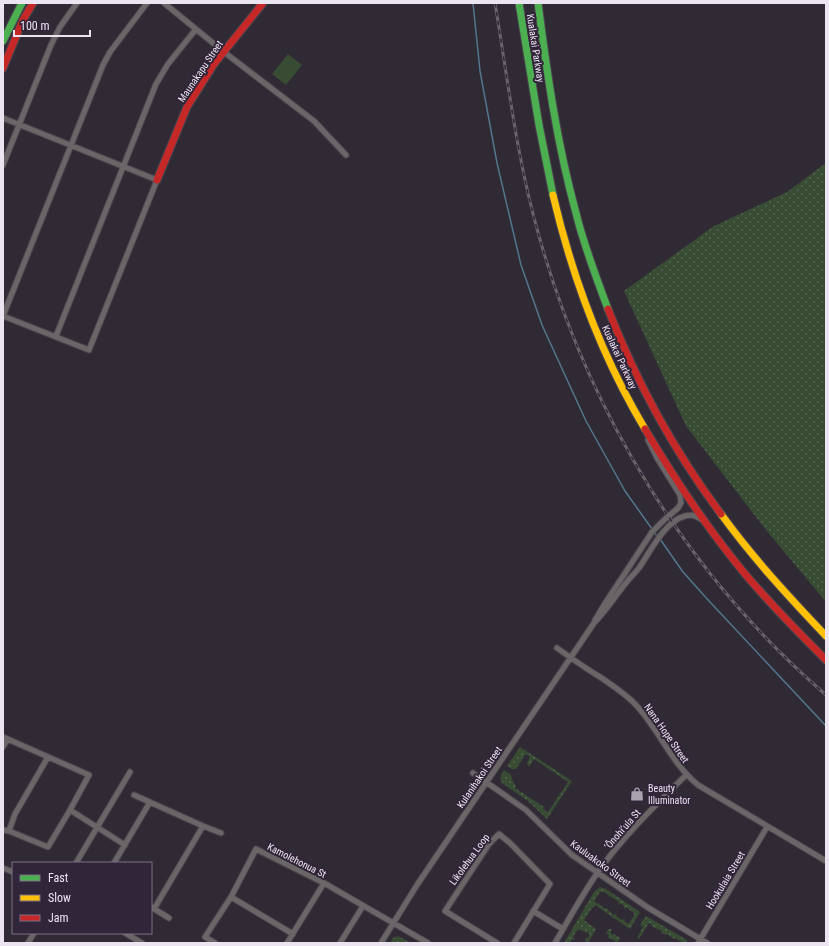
<svg xmlns="http://www.w3.org/2000/svg" width="829" height="946" font-family="'Roboto Condensed',sans-serif">
<defs>
<pattern id="grass-dots" width="8" height="8" patternUnits="userSpaceOnUse"><rect width="8" height="8" fill="#384c34"/><path d="M2 2h.1M6 6h.1" fill="none" stroke="#556652" stroke-width="1.8" stroke-linecap="round"/></pattern>
</defs>
<rect width="100%" height="100%" fill="#302a35"/>
<path fill="url(#grass-dots)" fill-rule="evenodd" d="M826,163v439l-60,-72 -80,-104 -62,-135 90,-65 73,-34z
M520,747l52,34 -25,38 -19,-18 -26,-18 -2,-5 4,-8 7,5 2,7 3,4 -1,2 29,19 -1,2 5,3 20,-30 -34,-23 -5,8 -2,-4 3,-6 -4,-3 -10,15h-4l-5,-3z
M600,887l6,2 34,23 -10,17 -35,-24 -6,7v1l-5,7 12,9 -8,14h-3l1,-2 -1,-1 1,-2 1,1 3,-5 -12,-5 -5,8 2,2 -1,1 -2,-1 -2,4h-6l30,-51zM600,892h4l5,3 -1,2 2,-1 9,6 -1,2 1,1 1,-2 4,3v2l1,1 1,-2 8,6v3l-6,8 -4,-3 1,-1 -2,-1 -1,1 -6,-4 1,-1 -2,-1 -1,1 -6,-5 -1,-2 -1,1 -6,-4 -1,-2 -1,1 -4,-3z
M646,916l41,24 -1,3h-3l-8,-5 -1,1 -7,-5 -1,1 -5,-2 1,-2 -11,-5 1,-1 -3,-2 -10,16 -2,-1 6,-11 -3,-2z
M609,929h3l-2,4 3,2 1,-1 6,4 -3,5h-2v-2l-7,-4 1,-2 -3,-2z
M398,936l13,7h-21l3,-5z"/>
<path fill="#384c34" d="M288,54l14,11 -16,20 -14,-11z"/>
<g fill="none" stroke-linecap="round" stroke-linejoin="round">
<path stroke="#53768d" stroke-width="1.5" d="M473,3l7,68 17,92 24,102 21,60 44,96 39,70 32,45
M660,539l23,33 26,29 117,125"/>
<g stroke="#4a454e" stroke-width="7">
<path id="street" d="M164,3l60,49 90,69 32,34
M3,118l154,62 -68,170 -86,-34
M3,165l48,-120 9,-18 17,-24
M3,316l100,-251 7,-13 37,-49
M56,336l100,-252 12,-20 28,-35
M595,620l9,-15 48,-73 12,-12 14,-12 3,-5 -1,-8 -23,-37 -9,-18
M557,648c14,10 28,20 43,29 13,9 26,17 36,28 24,26 35,58 62,80l128,76
M3,737l86,38 -19,35 -22,37 -39,-16 -6,-1
M3,747l5,-8
M473,773l53,37 46,45 75,52 60,36
M134,795l69,31
M70,810l55,35
M9,831l6,-17 33,-57
M76,863l54,-91
M114,863l36,-61
M3,868l10,4
M231,897l62,37
M151,907l18,11
M154,909l49,-83 18,7
M533,911l30,18
M125,933l17,10
M28,943l6,-10
M215,943l-10,-6 26,-40 25,-48 68,34 104,60
M287,943l37,-60
M340,943l23,-37
M381,943l36,-58 177,-262c12,-12 20,-25 31,-39 4,-5 9,-10 14,-16 11,-16 26,-47 46,-52 6,-2 12,0 17,4
M497,943l-52,-32 44,-67 10,-10 11,9 40,41 -36,59
M555,943c14,-24 27,-48 43,-71 25,-36 57,-66 88,-97
M698,943l69,-116"/>
</g>
<g stroke="#4a454e" stroke-width="9">
<path id="fast" d="M519,3l20,122 14,70
M538,3c9,70 19,141 38,210 8,33 20,64 32,96
M3,41l19,-38"/>
</g>
<g stroke="#4a454e" stroke-width="9">
<path id="slow" d="M553,195c19,81 49,162 92,234
M721,514c32,44 67,82 105,122"/>
</g>
<g stroke="#4a454e" stroke-width="9">
<path id="jam" d="M3,68l20,-48 10,-17
M157,180l30,-73 27,-43 49,-61
M608,309c28,72 66,142 113,205
M645,429c29,49 60,96 96,140 26,32 56,62 85,91"/>
</g>
<use href="#street" stroke="#6a6567" stroke-width="5"/>
<use href="#fast" stroke="#4caf50" stroke-width="7"/>
<use href="#slow" stroke="#ffc107" stroke-width="7"/>
<use href="#jam" stroke="#c62828" stroke-width="7"/>
<g stroke="#686569" stroke-width="3">
<path id="rail" d="M495,3c13,78 22,157 44,233 49,175 149,340 287,459"/>
</g>
<use href="#rail" stroke="#312539" stroke-width="1.5" stroke-dasharray="4.5" stroke-linecap="butt"/>
</g>
<defs>
<g id="shop-bare" transform="scale(1.08)"><path d="M-5-2.5h2.3a2.7 3.5 0 0 1 5.4 0H5L5.5 6h-11ZM-1.5-2.5h3a1.5 2.3 0 0 0-3 0Z" fill="#aaa3af" stroke="#312539" stroke-width="2.5" paint-order="stroke"/></g>
</defs>
<g fill-rule="evenodd">
<use href="#shop-bare" x="637" y="794"/>
</g>
<g text-anchor="middle" stroke-width="4" stroke-linejoin="round" paint-order="stroke">
<g font-size="10" fill="#ebe4f1" stroke="#312539">
<text transform="translate(536 48) rotate(81)" y="4">Kualakai Parkway</text>
<text transform="translate(200 71) rotate(-56)" y="4">Maunakapu Street</text>
<text transform="translate(620 357) rotate(65)" y="4">Kualakai Parkway</text>
<text transform="translate(667 733) rotate(55)" y="4">Nana Hope Street</text>
<text transform="translate(479 777) rotate(-56)" y="4">Kulanihakoi Street</text>
<text transform="translate(622 829) rotate(-49)" y="4">‘Ōnohi‘ula St</text>
<text transform="translate(469 859) rotate(-54)" y="4">Likolehua Loop</text>
<text transform="translate(297 860) rotate(27)" y="4">Kamolehonua St</text>
<text transform="translate(601 863) rotate(36)" y="4">Kauluakoko Street</text>
<text transform="translate(725 880) rotate(-59)" y="4">Hookulaia Street</text>
</g>
<g font-size="10" fill="#ebe4f1" stroke="#312539" text-anchor="start">
<text x="648" y="792">Beauty<tspan x="648" dy="12">Illuminator</tspan></text>
</g>
</g>
<rect width="829" height="946" fill="none" stroke="#ebe4f1" stroke-width="8"/>
<rect x="12" y="862" width="140" height="72" fill="#312539" stroke="#7b7183"/>
<rect x="20" y="875" width="20" height="6" fill="#4caf50" stroke="#7b7183"/>
<text x="48" y="882" font-size="12" fill="#ebe4f1">Fast</text>
<rect x="20" y="895" width="20" height="6" fill="#ffc107" stroke="#7b7183"/>
<text x="48" y="902" font-size="12" fill="#ebe4f1">Slow</text>
<rect x="20" y="915" width="20" height="6" fill="#c62828" stroke="#7b7183"/>
<text x="48" y="922" font-size="12" fill="#ebe4f1">Jam</text>
<path d="M14 30v6h76v-6" fill="none" stroke="#ebe4f1" stroke-width="2"/>
<text x="20" y="30" font-size="12" fill="#ebe4f1" stroke="#312539" stroke-width="3" paint-order="stroke">100 m</text>
</svg>
